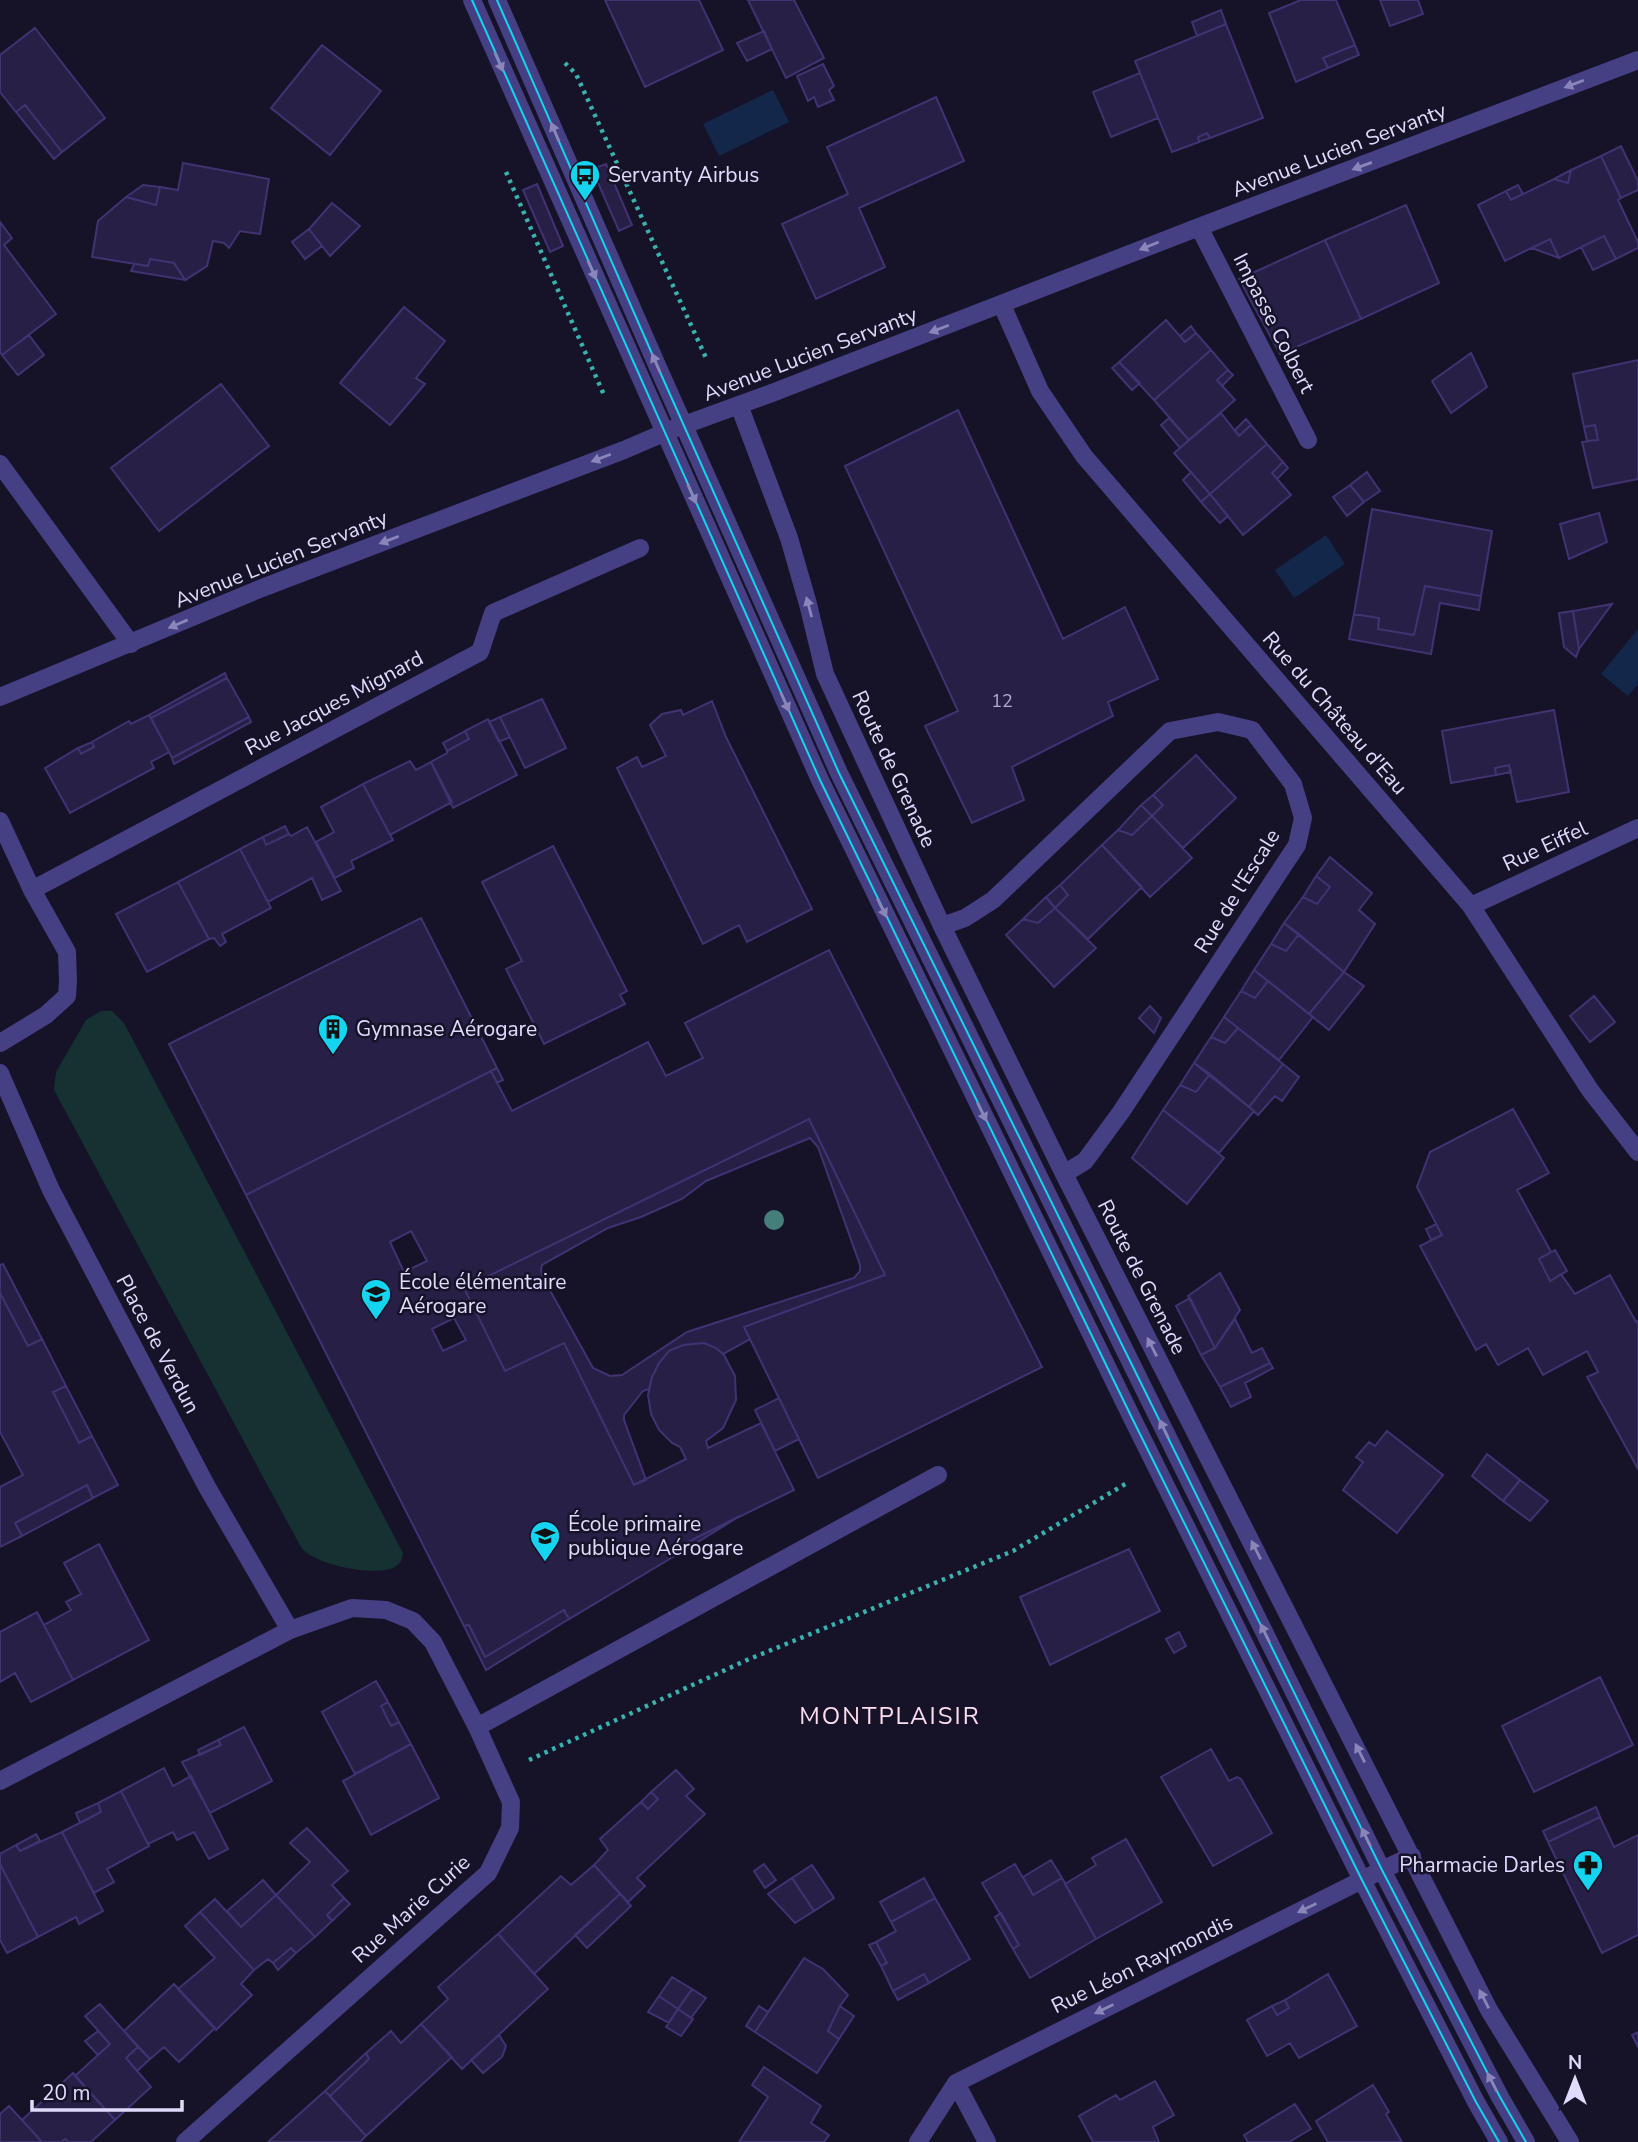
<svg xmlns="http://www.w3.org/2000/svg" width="1638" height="2142" font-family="'Nunito Sans',sans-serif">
<rect width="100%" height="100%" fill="#161228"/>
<path fill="#153131" d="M101,1011h11l12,12 279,530c-1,6 -2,10 -7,13 -15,11 -65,1 -80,-8 -5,-2 -10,-6 -14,-9l-248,-459 2,-18 30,-52z"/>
<path fill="#13274b" d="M773,90l16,32 -70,34 -16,-32z
M1326,535l19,29 -51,34 -19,-28z
M1638,629v55l-10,12 -27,-22z"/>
<path fill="#281f47" stroke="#413371" stroke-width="2" fill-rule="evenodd" d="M605,0h94l24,50 -78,37z
M748,0h46l30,58 -38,20z
M1301,0h35l19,45 -32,13 5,10 -32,14 -27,-69z
M1380,0h38l5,14 -33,12z
M1221,10l5,14 -29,12 -5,-14z
M1226,24l37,94 -53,20 -3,-5 -9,4 1,5 -27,10 -37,-91z
M35,28l70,90 -43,34 -37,-47 -9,7 -16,-20v-37z
M764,31l8,18 -25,12 -10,-18z
M322,45l59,46 -51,64 -59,-47z
M1355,45l4,10 -31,13 -5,-10z
M823,64l11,22 -5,4 5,10 -16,7 -4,-10 -6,4 -11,-25z
M1140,73l18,45 -47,19 -18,-45z
M936,97l28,64 -105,47 26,59 -69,32 -34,-75 66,-30 -21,-47z
M25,105l37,47 -8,7 -38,-47z
M1207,133l3,5 -11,4 -1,-5z
M1621,146l17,35v9l-17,8 -20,-42z
M1601,156l20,42 -3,2 20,42v6l-22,11 -12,-23 -45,22 -9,-19 -45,22 -27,-56 28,-14 5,9 43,-21 14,4 3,-13z
M183,163l86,16 -9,55 -20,-3 -11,17 -5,-5 -11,-2 -6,25 -22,14 -11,-17 -24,-4 -2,7 -56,-9 6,-36 28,-24 30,8 4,-18 18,3z
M606,164l26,61 -13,6 -27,-62z
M1571,170l-3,13 -14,-4z
M537,184l26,62 -13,6 -27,-62z
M143,185l17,2 -4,18 -30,-8z
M1518,185l5,9 -12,6 -5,-9z
M332,203l28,23 -30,30 -21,-27z
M1406,205l33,78 -78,36 -36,-79z
M0,222l12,16 -8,7 52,69 -54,41 -2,-3z
M309,229l13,17 -17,13 -13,-17z
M1604,236l12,23 -23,11 -12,-23z
M1550,239l9,19 -27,-10z
M1325,240l36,79 -81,35 -41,-75z
M150,259l24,4 11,17 -54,-9 3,-7 14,2z
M404,307l41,34 -29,37 9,6 -35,41 -50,-42z
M1166,320l19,22 11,-9 15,17 -57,50 -35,-38z
M1191,326l5,7 -11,9 -5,-6z
M29,335l15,20 -26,20 -16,-20z
M1211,350l17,20 -11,10 18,20 -46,40 -35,-40z
M1471,353l16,34 -36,26 -19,-32z
M1638,360v119l-45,9 -11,-46 16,-2 -3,-15 -11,2 -11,-53z
M1119,362l21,21 -8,7 -20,-22z
M1228,370l5,5 -11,11 -5,-6z
M221,384l48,62 -110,85 -48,-63z
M958,410l105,229 62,-32 33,72 -50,23 5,14 -101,51 12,33 -52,23 -47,-97 33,-15 -113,-245z
M1221,413l18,23 12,-11 16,19 -57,50 -36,-41z
M1169,418l20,22 -9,8 -19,-23z
M1246,419l5,6 -12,11 -4,-6z
M1595,425l3,15 -11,1 -3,-14z
M1267,444l16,18 -11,11 19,22 -48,40 -33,-41z
M1283,462l5,6 -11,11 -5,-6z
M1191,472l19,22 -9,8 -18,-22z
M1367,472l13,19 -16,11 -14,-17z
M1350,485l14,17 -17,14 -14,-19z
M1210,494l18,22 -8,7 -19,-21z
M1372,509l120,22 -11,65 -56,-10 -11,49 -36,-6 1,-11 -25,-4z
M1599,513l8,29 -38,17 -9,-35z
M1425,586l56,10 -2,14 -39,-7 -9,51 -82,-15 5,-25 25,4 -1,11 36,6z
M1612,604l-33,45 -6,-38z
M1573,611l6,38 -3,8 -12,-10 -5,-34z
M225,673l2,5 -76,40 -2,-3z
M227,678l22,39 -77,41 -21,-40z
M542,699l24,49 -41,20 -25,-51z
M712,701l14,36 86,172 -65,33 -8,-17 -36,19 -86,-176 20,-11 5,10 24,-11 -16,-31 12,-11 19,-4 2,5z
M1554,710l15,82 -52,10 -8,-37 -14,3 1,7 -45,8 -9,-52z
M149,715l20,37 -18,10 3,6 -84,45 -25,-45 33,-20 3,6 13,-7 -2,-5 37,-21 2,3z
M249,717l2,5 -77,42 -2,-6z
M500,717l10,20 -11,5 -10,-20z
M488,719l29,56 -64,33 -22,-46 16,-9v-2l22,-12 -4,-8z
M465,731l4,8 -22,12 -4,-8z
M92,742l2,5 -13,7 -3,-6z
M1196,755l40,43 -53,50 -31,-32 11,-11 -10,-10z
M410,761l6,9 15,-8 21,40 -62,33 -27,-51z
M1509,765l2,7 -15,3 -1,-7z
M363,784l30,56 -42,21 3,7 -19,10 -19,-36 18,-10 -13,-25z
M1153,795l10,10 -11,11 -11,-11z
M1141,805l11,11 -20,19 -14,-5z
M1152,816l40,42 -42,39 -48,-52 16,-15 14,5z
M285,826l4,8 -23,11 -3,-8z
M307,827l34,64 -19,9 -10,-22 -44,24 -28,-53 23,-12 3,8 23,-11 2,2z
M1102,845l40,42 -54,52 -33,-31 13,-13 -8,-10z
M553,846l74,145 -7,4 5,9 -81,40 -38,-75 16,-8 -40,-79z
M240,849l31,59 -49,26 4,8 -6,4 -6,-8 -5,1 -31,-57z
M1330,857l42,36 -13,17 16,14 -31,48 -60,-49 19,-26 14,7 13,-17 -14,-11z
M1316,876l14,11 -13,17 -14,-7z
M178,882l31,57 -62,33 -31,-58z
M1060,885l8,10 -13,13 -9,-11z
M1046,897l9,11 -17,15 -15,-4z
M1055,908l41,40 -42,39 -48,-52 17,-16 15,4z
M421,918l76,150 -251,127 -77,-151z
M1284,923l15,11 -13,17 -15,-7z
M1299,934l45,38 -35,42 -55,-44 17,-26 15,7z
M829,950l213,417 -224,111 -74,-151 141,-52 -76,-156 -345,169 41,83 59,-28 70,142 52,-26 -6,-12 -8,-4 -13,-13 -8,-16 -3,-19 4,-18 7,-14 10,-12 14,-6 21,-2 12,5 8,7 11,21 1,24 -13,28 -17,13 2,7 53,-25 33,67 -114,56 3,5 -114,68 -5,-9 -79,47 -16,-32 -5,1 -218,-431 245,-124 21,40 136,-69 18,34 37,-18 -18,-35zM411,1231l16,30 -23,11 -14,-30zM454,1318l12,22 -23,11 -11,-22z
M1254,970l14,11 -13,17 -14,-7z
M1344,972l20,14 -35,44 -20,-16z
M1268,981l45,36 -34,43 -55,-43 17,-26 14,7z
M1594,996l21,26 -25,20 -20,-26z
M1150,1006l11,12 -7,15 -15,-15z
M1224,1017l14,11 -13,15 -14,-6z
M1238,1028l45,36 -34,43 -55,-44 17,-26 14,6z
M1194,1063l16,11 -14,18 -16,-7z
M1283,1064l16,13 -17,24 -7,-5 -17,19 -9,-8z
M497,1068l6,12 -6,3 -6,-12z
M1210,1074l44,37 -35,42 -56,-43 17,-25 16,7z
M1513,1109l36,64 -32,17 34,62 -12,7 11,22 11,-7 14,20 35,-19 26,47 2,-1v148l-51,-92 11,-5 -11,-21 -44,24 -15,-27 -30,17 -12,-21 -10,6 -56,-104 22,-11 -25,-48 13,-35z
M1163,1110l61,48 -37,46 -55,-46z
M809,1119l76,156 -141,52 6,12 -27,15 -7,-6 -12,-5 -21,2 -14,6 -10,12 -7,14 -3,12 -6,2 -19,24v5l22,60 -12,5 -70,-142 -59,28 -41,-83zM810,1138l8,9 42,118v6l-6,7 -167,54 -65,43 -12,1 -17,-8 -51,-92 -1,-6 1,-5 66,-37 33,-11 41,-18 24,-18z
M1436,1224l6,11 -11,5 -5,-11z
M1555,1250l12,21 -17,10 -11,-22z
M3,1264l39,75 -14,7 -28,-53v-28z
M1220,1273l20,37 -25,38 -27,-52z
M0,1293l28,53 14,-7 24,47 -13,6 26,51 13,-7 26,49 -25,13 -6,-13 -72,38 7,13 -22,11v-60l23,-12 -23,-43z
M1190,1298l25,50 -14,7 -25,-49z
M1235,1319l17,34 10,-5 8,15 -50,24 -19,-32 14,-7z
M1270,1363l3,5 -28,15 6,14 -20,10 -11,-20z
M66,1386l26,50 -13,7 -26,-51z
M779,1398l20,41 -24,12 -20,-41z
M1387,1431l56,44 -46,58 -54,-43 20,-28 -7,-5 13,-15 6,4z
M1487,1454l33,26 -17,21 -31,-25z
M1520,1480l28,21 -18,20 -27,-20z
M87,1485l6,13 -71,38 -7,-13z
M740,1516l-57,35 -3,-5z
M99,1544l50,96 -76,40 -29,-55 27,-15 -5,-8 15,-8 -17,-31z
M1129,1549l31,62 -110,54 -30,-68z
M564,1610l5,9 -83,51 -22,-44 5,-1 16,32z
M37,1612l36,68 -42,22 -16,-29 -15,9v-50z
M1179,1632l7,14 -12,7 -8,-14z
M1600,1677l33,68 -99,47 -32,-66z
M376,1681l12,21 -7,4 10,20 8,-4 12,22 -56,30 -33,-62z
M388,1702l11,20 -8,4 -10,-20z
M244,1727l28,54 -62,32 -28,-51 39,-17 -3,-5z
M218,1740l3,5 -21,10 -2,-5z
M411,1744l28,54 -68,37 -28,-54z
M1211,1749l18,32 8,-4 4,2 31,54 -59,33 -52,-89z
M164,1768l9,18 18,-10 37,73 -19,10 -15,-27 -17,8 -4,-8 -25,12 -27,-53z
M676,1770l18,19 -8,7 19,18 -68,64 8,8 -17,16 -34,-37 14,-15 -8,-11 41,-37 7,7 10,-10 -7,-7z
M121,1791l28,55 -42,23 7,13 -20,11 -32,-61 39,-20 -3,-9z
M651,1792l7,7 -10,10 -7,-7z
M98,1803l3,9 -21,11 -4,-10z
M1596,1807l4,10 -52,25 -5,-11z
M1600,1817l14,30 24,-12v100l-36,18 -54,-111z
M307,1828l41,43 -16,14 12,13 -17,17 5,6 -17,16 -39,-42 34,-33 -20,-19z
M62,1832l41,79 -24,13 -3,-7 -38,20 -38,-73v-10l16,-9 4,6z
M36,1834l4,7 -20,10 -4,-6z
M1126,1839l36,63 -66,37 -31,-55 31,-19 -4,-7z
M1051,1860l11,18 -29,17 -10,-18z
M0,1864l38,73 -31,16 -7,-13z
M764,1864l12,16 -11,8 -11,-17z
M1015,1864l18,31 29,-17 34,61 -66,39 -17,-29 6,-4 -37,-62z
M594,1865l26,29 -86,80 -36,-40 63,-58 10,9z
M812,1865l22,33 -20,13 -22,-33z
M792,1878l22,33 -19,12 -27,-29z
M924,1878l11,20 -44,24 -11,-20z
M263,1880l13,15 -35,32 -14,-16z
M620,1894l11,12 -44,42 -12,-13z
M276,1895l39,42 -19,16 -5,-5 -18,15 -5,-4 -14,11 -54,-58 15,-13 26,28z
M344,1898l6,6 -18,17 -5,-6z
M935,1898l35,61 -41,24 -5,-9 -31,17 -12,-25 6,-3 -11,-21 20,-11 -5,-9z
M200,1912l54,58 -13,14 11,11 -36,35 -38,-41 37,-31 -30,-32z
M1001,1913l18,32 -6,4 -18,-32z
M498,1934l50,55 -86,80 -41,-45 27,-25 -10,-12z
M876,1942l11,21 -6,3 -12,-21z
M291,1948l5,5 -18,17 -5,-7z
M804,1958l19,11 25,26 -8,11 -12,25 11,8 -22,34 -62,-41z
M924,1974l5,9 -31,17 -5,-9z
M1328,1974l29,52 -58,32 -9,-15 -23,13 -20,-36 25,-14 5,9 12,-7 -4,-8z
M672,1977l20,12 -14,20 -19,-13z
M174,1984l41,44 -36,34 -15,-15 -14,12 -26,-28z
M692,1989l14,9 -15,20 -13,-9z
M659,1996l19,13 -9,14 -21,-11z
M1285,2000l4,8 -12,7 -5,-9z
M100,2004l38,43 -12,11 25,29 -36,33 -40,-44 35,-32 -25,-28z
M759,2006l9,6 -13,20 -9,-6z
M840,2006l14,10 -15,23 -11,-8z
M678,2009l15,10 -12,17 -15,-9z
M421,2024l31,33 -86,79 -36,-40 39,-37 -3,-6 25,-22 10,12z
M98,2031l12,13 -12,11 -13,-14z
M1638,2032v15l-6,-12z
M499,2035l7,11 -4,11 -19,16 -12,-13z
M138,2047l12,12 -13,12 -11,-13z
M366,2053l3,6 -39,37 -5,-5z
M764,2067l57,39 -10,17 18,12 -5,7h-85l29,-45 -16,-12z
M73,2073l42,47 -24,22h-23l-3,-3 -4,3h-19l-20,-22z
M1155,2081l19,34 -21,12 6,15h-66l-14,-26 37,-21 4,5z
M1373,2085l16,27 -3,2 16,28h-74l-12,-21z
M325,2091l41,45 -6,6h-92z
M1295,2104l16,25 -22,13h-41l-4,-7z
M9,2106l13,14 20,22h-42v-28z"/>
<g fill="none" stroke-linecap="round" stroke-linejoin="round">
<path stroke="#39b2ae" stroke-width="4.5" stroke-dasharray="3.5 5" stroke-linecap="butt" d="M565,63l11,11 131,286
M506,172l98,223
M529,1760l218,-100 266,-109 114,-68"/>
<path stroke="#444083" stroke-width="18" d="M472,0l348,780 315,644 227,456 114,222 23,40
M497,0l163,372 179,401 543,1097 118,227 26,45
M1199,227l109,213
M1002,305l38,86 44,65 387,450 119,184 48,62
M739,405l50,133 19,66 17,70 117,252 122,248 425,836 81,132
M0,464l131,180
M0,697l262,-109 362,-138 49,-21 99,-36 427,-166 439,-167
M0,821l32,69 35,62 1,29 -1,15 -21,19 -46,28
M32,890l448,-238 13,-39 147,-65
M1471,906l167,-78
M942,926l23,-8 28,-18 177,-169 48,-9 34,8 41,54 10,34 -6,27 -176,267 -36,49 -21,13
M0,1073l51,117 156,297 83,143
M477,1727l461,-252
M0,1781l290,-151 62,-22 34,2 27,11 20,21 44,85 34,75 -1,26 -22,45 -303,269
M956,2083l31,59
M918,2142l38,-59 426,-213 30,-14"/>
<path stroke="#15d4ef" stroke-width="2" d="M472,0l348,780 315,644 227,456 114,222 23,40
M497,0l163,372 179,401 543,1097 118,227 26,45"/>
</g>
<circle fill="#457f7c" cx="774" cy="1220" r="10"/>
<defs><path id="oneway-solid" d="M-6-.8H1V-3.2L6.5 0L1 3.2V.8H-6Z" transform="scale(1.75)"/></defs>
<g fill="#8a86b9">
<use href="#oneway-solid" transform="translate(499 62) rotate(66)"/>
<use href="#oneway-solid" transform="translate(1574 84) rotate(159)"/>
<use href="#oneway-solid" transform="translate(555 132) rotate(-113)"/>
<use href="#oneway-solid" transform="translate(1362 166) rotate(160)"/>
<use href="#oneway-solid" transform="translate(1149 246) rotate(158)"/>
<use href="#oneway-solid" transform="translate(592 270) rotate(66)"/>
<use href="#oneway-solid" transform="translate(939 329) rotate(159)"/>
<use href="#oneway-solid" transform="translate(656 363) rotate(-114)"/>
<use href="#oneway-solid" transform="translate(601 458) rotate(159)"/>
<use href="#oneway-solid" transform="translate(692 494) rotate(66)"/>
<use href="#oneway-solid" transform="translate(389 540) rotate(159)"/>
<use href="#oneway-solid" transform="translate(809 607) rotate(-105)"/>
<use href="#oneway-solid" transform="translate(178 624) rotate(157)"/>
<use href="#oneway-solid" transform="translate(785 702) rotate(66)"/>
<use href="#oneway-solid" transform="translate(882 908) rotate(64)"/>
<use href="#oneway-solid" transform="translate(982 1112) rotate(64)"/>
<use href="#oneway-solid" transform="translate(1152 1347) rotate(-117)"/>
<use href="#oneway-solid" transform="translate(1164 1429) rotate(-116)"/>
<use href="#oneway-solid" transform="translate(1256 1550) rotate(-117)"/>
<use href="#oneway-solid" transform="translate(1265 1633) rotate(-116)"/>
<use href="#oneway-solid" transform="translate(1360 1753) rotate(-117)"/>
<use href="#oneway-solid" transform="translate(1366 1837) rotate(-116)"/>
<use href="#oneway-solid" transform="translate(1307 1908) rotate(154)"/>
<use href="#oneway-solid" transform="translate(1484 1999) rotate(-117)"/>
<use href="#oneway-solid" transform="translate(1104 2009) rotate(154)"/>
<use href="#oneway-solid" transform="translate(1492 2082) rotate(-117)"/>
</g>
<defs>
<g id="bus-pin" transform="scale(1.575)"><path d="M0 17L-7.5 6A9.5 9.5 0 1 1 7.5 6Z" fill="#15d4ef" stroke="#161228"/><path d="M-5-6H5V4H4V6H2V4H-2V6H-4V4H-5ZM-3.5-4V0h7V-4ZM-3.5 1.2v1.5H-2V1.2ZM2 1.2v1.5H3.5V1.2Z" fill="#111"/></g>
<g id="building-pin" transform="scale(1.575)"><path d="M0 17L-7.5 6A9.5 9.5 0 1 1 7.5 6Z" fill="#15d4ef" stroke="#161228"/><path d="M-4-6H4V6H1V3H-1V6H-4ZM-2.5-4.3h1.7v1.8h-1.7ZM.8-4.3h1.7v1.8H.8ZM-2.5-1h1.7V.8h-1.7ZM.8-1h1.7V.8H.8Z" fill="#111"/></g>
<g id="school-pin" transform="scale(1.575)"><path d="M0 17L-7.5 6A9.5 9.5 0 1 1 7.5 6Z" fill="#15d4ef" stroke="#161228"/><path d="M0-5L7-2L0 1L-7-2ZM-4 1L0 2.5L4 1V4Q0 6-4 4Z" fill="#111"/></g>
<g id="pharmacy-pin" transform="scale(1.575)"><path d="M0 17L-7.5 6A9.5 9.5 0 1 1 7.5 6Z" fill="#15d4ef" stroke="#161228"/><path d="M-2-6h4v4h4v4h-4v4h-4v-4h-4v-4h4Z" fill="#111"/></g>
</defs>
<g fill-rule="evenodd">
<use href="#bus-pin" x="585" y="175"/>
<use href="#building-pin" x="333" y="1029"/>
<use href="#school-pin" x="376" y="1294"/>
<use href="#school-pin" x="545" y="1536"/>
<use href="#pharmacy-pin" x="1588" y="1865"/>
</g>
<g text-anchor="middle" stroke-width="5" stroke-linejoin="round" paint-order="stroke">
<g font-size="18" fill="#b2accf">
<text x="1002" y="707">12</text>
</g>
<g font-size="21" fill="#e0dbfc" stroke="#161228">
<text transform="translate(1339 150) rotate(-21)" y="7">Avenue Lucien Servanty</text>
<text transform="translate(1274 323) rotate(63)" y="7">Impasse Colbert</text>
<text transform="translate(810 354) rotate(-21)" y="7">Avenue Lucien Servanty</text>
<text transform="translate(281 559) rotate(-22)" y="7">Avenue Lucien Servanty</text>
<text transform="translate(334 703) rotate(-28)" y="7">Rue Jacques Mignard</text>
<text transform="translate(1335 713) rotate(49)" y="7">Rue du Château d'Eau</text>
<text transform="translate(894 769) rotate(65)" y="7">Route de Grenade</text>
<text transform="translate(1545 846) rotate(-25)" y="7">Rue Eiffel</text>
<text transform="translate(1237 891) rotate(-58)" y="7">Rue de l'Escale</text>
<text transform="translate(1142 1277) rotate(63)" y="7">Route de Grenade</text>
<text transform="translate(158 1344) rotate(62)" y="7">Place de Verdun</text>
<text transform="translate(411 1909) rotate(-42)" y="7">Rue Marie Curie</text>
<text transform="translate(1142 1964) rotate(-26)" y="7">Rue Léon Raymondis</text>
</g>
<g font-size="21" fill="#e0dbfc" stroke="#161228" text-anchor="start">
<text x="608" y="182">Servanty Airbus</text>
<text x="356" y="1036">Gymnase Aérogare</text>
<text x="399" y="1289">École élémentaire<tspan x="399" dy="24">Aérogare</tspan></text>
<text x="568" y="1531">École primaire<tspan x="568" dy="24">publique Aérogare</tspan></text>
<text x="1565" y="1872" text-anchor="end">Pharmacie Darles</text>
</g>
<g font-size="24" letter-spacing="2" fill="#fdddf0" stroke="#161228">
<text x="890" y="1724">MONTPLAISIR</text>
</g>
</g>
<g transform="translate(1575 2079)" stroke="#161228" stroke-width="5" paint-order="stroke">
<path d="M0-5L12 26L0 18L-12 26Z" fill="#e0dbfc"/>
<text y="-10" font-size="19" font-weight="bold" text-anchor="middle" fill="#e0dbfc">N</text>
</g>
<path d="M32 2100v10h150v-10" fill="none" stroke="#e0dbfc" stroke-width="3.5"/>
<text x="42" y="2100" font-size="21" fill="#e0dbfc" stroke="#161228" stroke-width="5" paint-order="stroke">20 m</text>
</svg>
